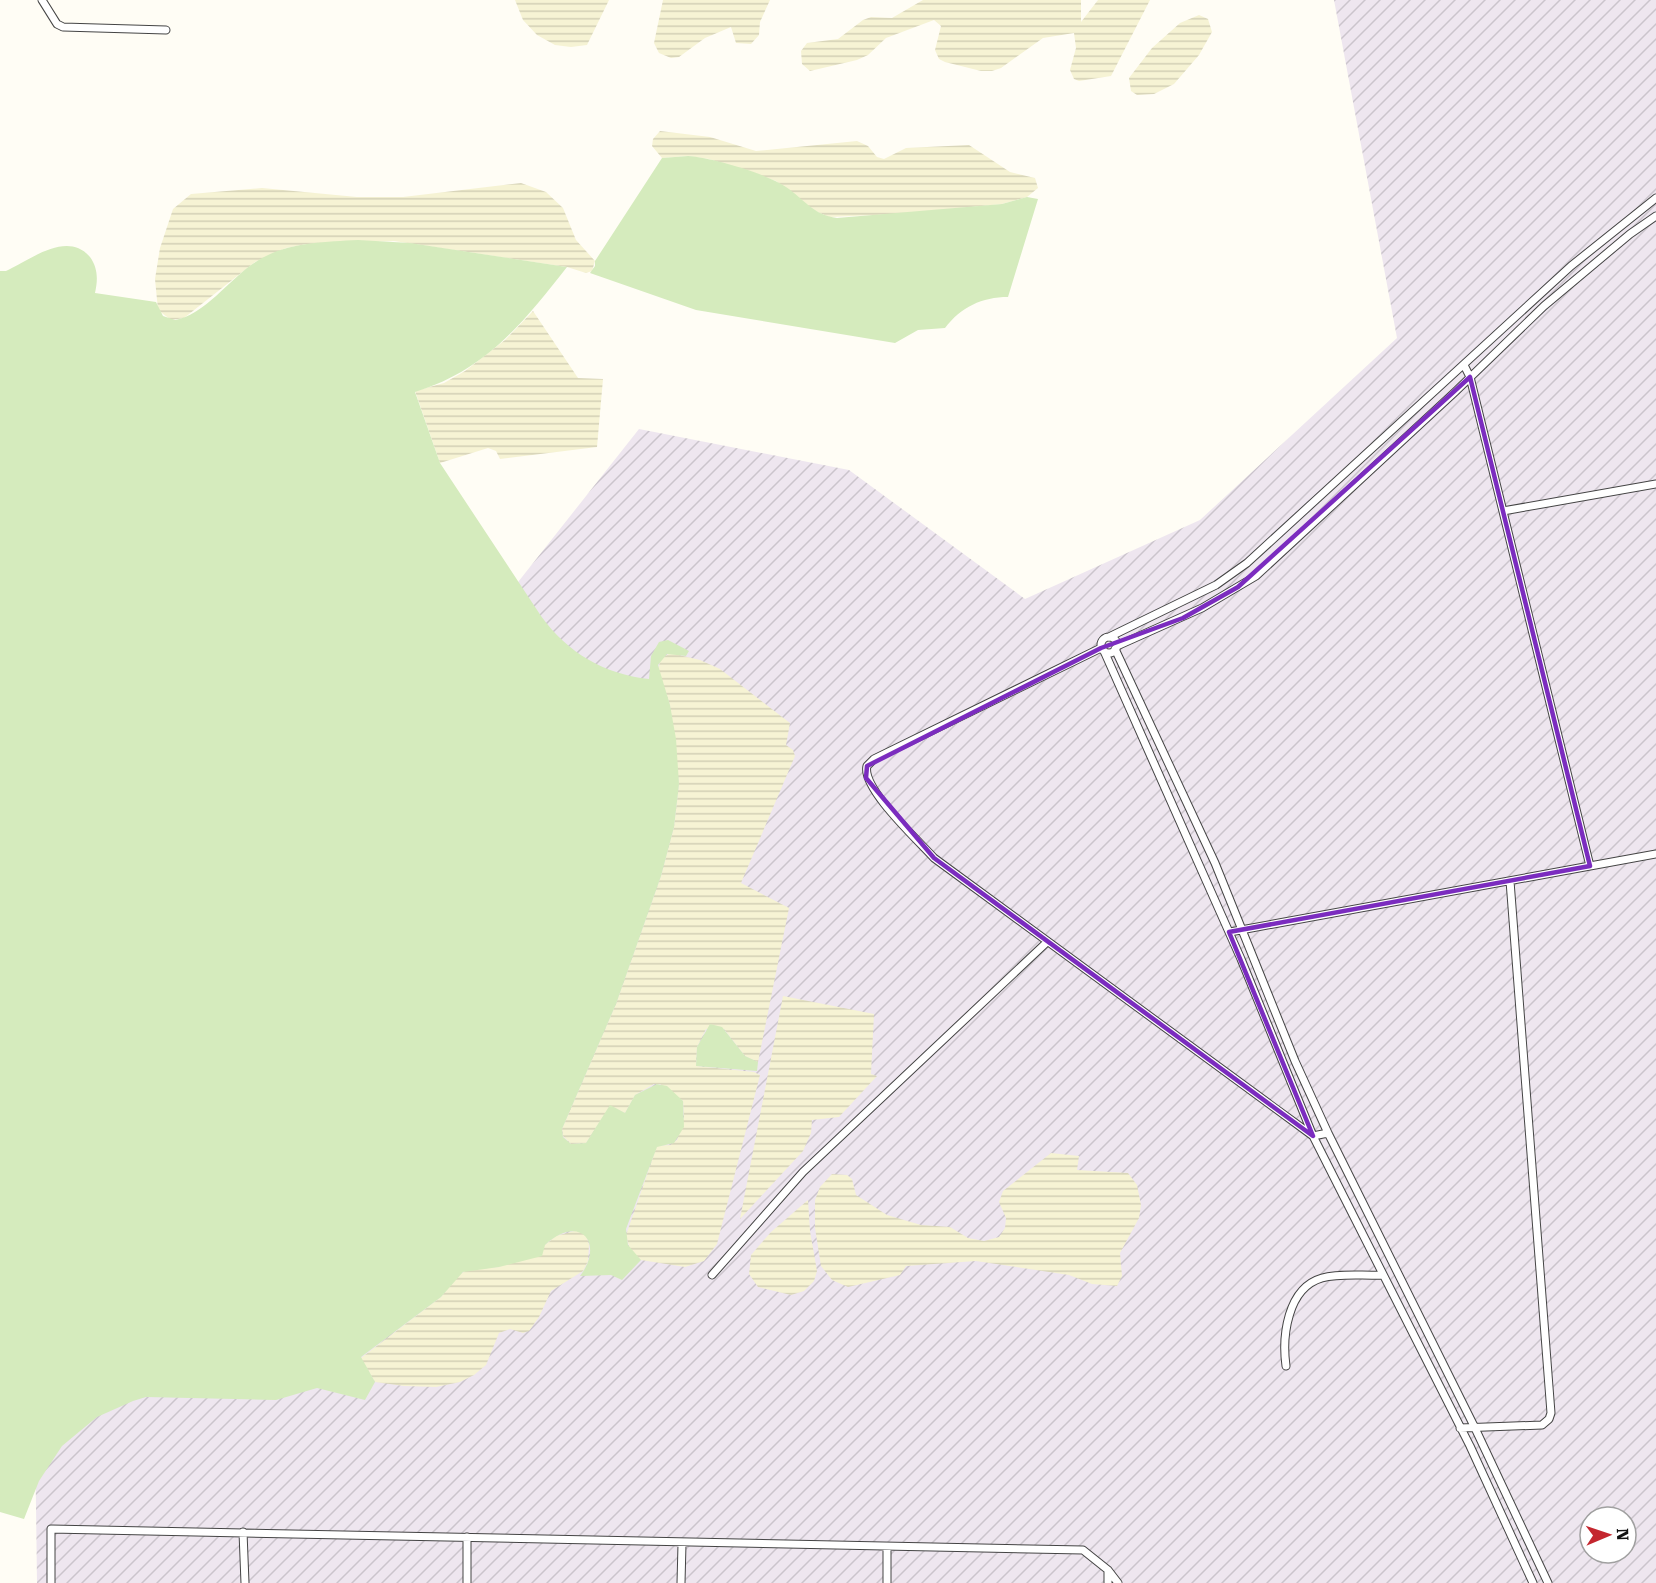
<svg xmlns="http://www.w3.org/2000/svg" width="1656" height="1583" font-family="'Roboto Serif',serif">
<defs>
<pattern id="industrial-furrows" width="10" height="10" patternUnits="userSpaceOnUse" patternTransform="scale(1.5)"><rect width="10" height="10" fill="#eee6ef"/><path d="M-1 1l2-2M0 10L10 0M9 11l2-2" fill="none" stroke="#cbc4cc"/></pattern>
<pattern id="farmland-rules" width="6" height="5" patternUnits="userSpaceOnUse" patternTransform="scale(1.5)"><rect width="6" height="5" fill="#f6f3d4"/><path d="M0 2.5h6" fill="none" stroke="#d2cfb5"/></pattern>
</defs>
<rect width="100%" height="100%" fill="#fffdf5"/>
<path fill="url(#industrial-furrows)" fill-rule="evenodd" d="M1334,0h322v1583h-1619l-5,-386 607,-768 210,41 176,129 175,-79 197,-182zM1590,1517h36v36h-36z"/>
<path fill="url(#farmland-rules)" d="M515,0h94l-22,45 -16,2 -16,-2 -18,-10 -14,-15z
M663,0h107l-10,22 -1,13 -8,9 -15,-1 -5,-16 -26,11 -26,19 -8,1 -12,-5 -5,-10z
M923,0h158v22l17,-22h52l-39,76 -32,5 -5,-2 -4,-9 6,-22 -2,-15 -31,5 -42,30 -9,3h-11l-36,-9 -6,-3 -4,-9 6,-24 -7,-6 -48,18 -18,17 -11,5 -47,11 -8,-7 -1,-13 6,-8 31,-4 25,-19 8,-3 21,1z
M1199,15l9,4 4,13 -13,23 -25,29 -20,10 -17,1 -6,-4 -2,-13 23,-30 28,-25z
M660,131l50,6 46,14 101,-10 11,5 9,11 7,2 22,-11 63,-3 41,27 25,6 3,10 -11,9 -25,7 -102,10 -71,3 -18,-8 -35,-28 -67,-22 -21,-3 -26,2 -10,-12 1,-7z
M521,183l25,9 17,16 13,32 19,21 -3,10 -6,2 -19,-6 -173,-26 -87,3 -21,4 -31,14 -71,56 -13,2 -13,-10 -3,-31 5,-31 13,-39 18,-15 71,-6 95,9h46z
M533,311l45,67 25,1 -6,68 -97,12 -4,-8 -8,-3 -48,15 -25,-72 29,-8 21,-12 40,-31z
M670,653l30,7 20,9 70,54 -4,22 7,5 2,6 -54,127 48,25 -31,154 -13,-6 -21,-27h-18l-9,18 -1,19 58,6 6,3 -43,169 -13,17 -19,6 -44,-7 -11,-10 -4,-15 31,-89 13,-1 7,-5 7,-23 -1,-16 -23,-17h-6l-19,11 -10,18 -15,-7 -24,37 -15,1 -8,-8 -1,-7 54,-125 45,-128 13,-49 5,-43 -9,-79 -12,-36 3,-10z
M783,996l91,18 -3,60 6,2 -38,41 -27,3 -1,13 -8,18 -63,68z
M1051,1153l28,3 -2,14 51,3 9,12 4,20 -2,13 -19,35 2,23 -5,10 -25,-2 -23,-9 -93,-14 -70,5 -6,9 -52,12 -16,-7 -11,-14 -6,-38v-28l5,-13 12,-13 15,1 5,4 4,16 31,20 34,10 29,2 18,11 16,3 15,-4 6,-9 1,-10 -7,-16 4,-11z
M808,1200l2,31 7,40 -3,10 -10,10 -13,4 -33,-8 -9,-13 2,-19 20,-23z
M578,1230l8,4 3,11 -1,16 -5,10 -32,20 -12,26 -10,14 -6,2 -13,-4 -11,4 -13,32 -12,10 -14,7 -24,5 -32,-1 -29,-4 -14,-24 80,-61 18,-22 8,-5 32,-3 46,-22 11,-9z"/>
<path fill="#d5ebbd" d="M688,156c25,2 77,17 98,31 18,12 27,28 51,31l165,-14 25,-7 11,2 -30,98c-26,0 -47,10 -63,31l-27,2 -23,13 -199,-33 -106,-37 5,-7v-5l67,-103z
M358,240l52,3 157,24c-43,55 -82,104 -152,125l25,71 101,153c27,37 63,58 108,63l2,-23 8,-14 9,-2 21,11 -3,5 -19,-2 -9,11 12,40 6,34 3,45 -5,43 -13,49 -45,128 -54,125 1,8 8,7 15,-1 24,-38 15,8 10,-18 22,-11 10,2 16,15 1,26 -10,16 -17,4 -31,82 2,16 13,15 -19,20 -11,-5 -31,1c25,-33 0,-63 -35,-31l-3,11 -43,11 -36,5 -22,25 -80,60 14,25 -10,18 -48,-12 -41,12 -130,-3 -13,4 -36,16 -35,29 -23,35 -15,38 -24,-7v-1241h6c24,-11 61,-41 84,-14 8,11 8,23 5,36l61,9 7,14 12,4c28,-4 56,-42 79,-57 31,-21 68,-21 104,-23z
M710,1024l12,3 23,29 13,6 -1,9 -61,-5 1,-19z"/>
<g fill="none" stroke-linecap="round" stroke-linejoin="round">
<g stroke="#444" stroke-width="9">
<path id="minor" d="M42,0l15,24 6,3 103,3
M1503,511l153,-27
M1101 645a8 8 0 1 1 16 0a8 8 0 1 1-16 0Z
M1109,637l107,-52 31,-22 324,-297 85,-68
M1117,646l85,-38 54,-32 199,-184 89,-86 86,-72 26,-18
M1101,648l-227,111 -7,7c-6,22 52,75 67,92l379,278 15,-3
M1115,649l100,214 80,198 33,72 146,293 74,157
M1104,651l137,308 72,177 157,310 63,137
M1590,866l66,-12
M1230,932l360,-66 -120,-489 -6,-12
M712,1275l91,-103 243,-229
M1286,1366c-4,-29 1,-78 36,-88 18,-5 41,-2 60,-3
M1460,1428l82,-3 7,-6 2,-6 -41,-532
M243,1532l2,51
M51,1583v-54l1032,21 25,20 10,13
M467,1583v-46
M681,1583l1,-39
M887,1583v-36
M1108,1583v-13"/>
</g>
<use href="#minor" stroke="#fff" stroke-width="7"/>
</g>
<path fill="none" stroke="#7b2cbf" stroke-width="4.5" stroke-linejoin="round" d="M1470,377l120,489 -361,66 84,204 -379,-278 -68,-80 1,-12 234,-118 82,-30 55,-31z"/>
<g transform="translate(1608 1535) rotate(88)"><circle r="28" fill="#ffffff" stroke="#a0a0a0" stroke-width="1.5"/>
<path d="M0-4.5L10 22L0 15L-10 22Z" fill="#c4262e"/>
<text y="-9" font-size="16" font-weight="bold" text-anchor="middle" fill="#111111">N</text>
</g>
</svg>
